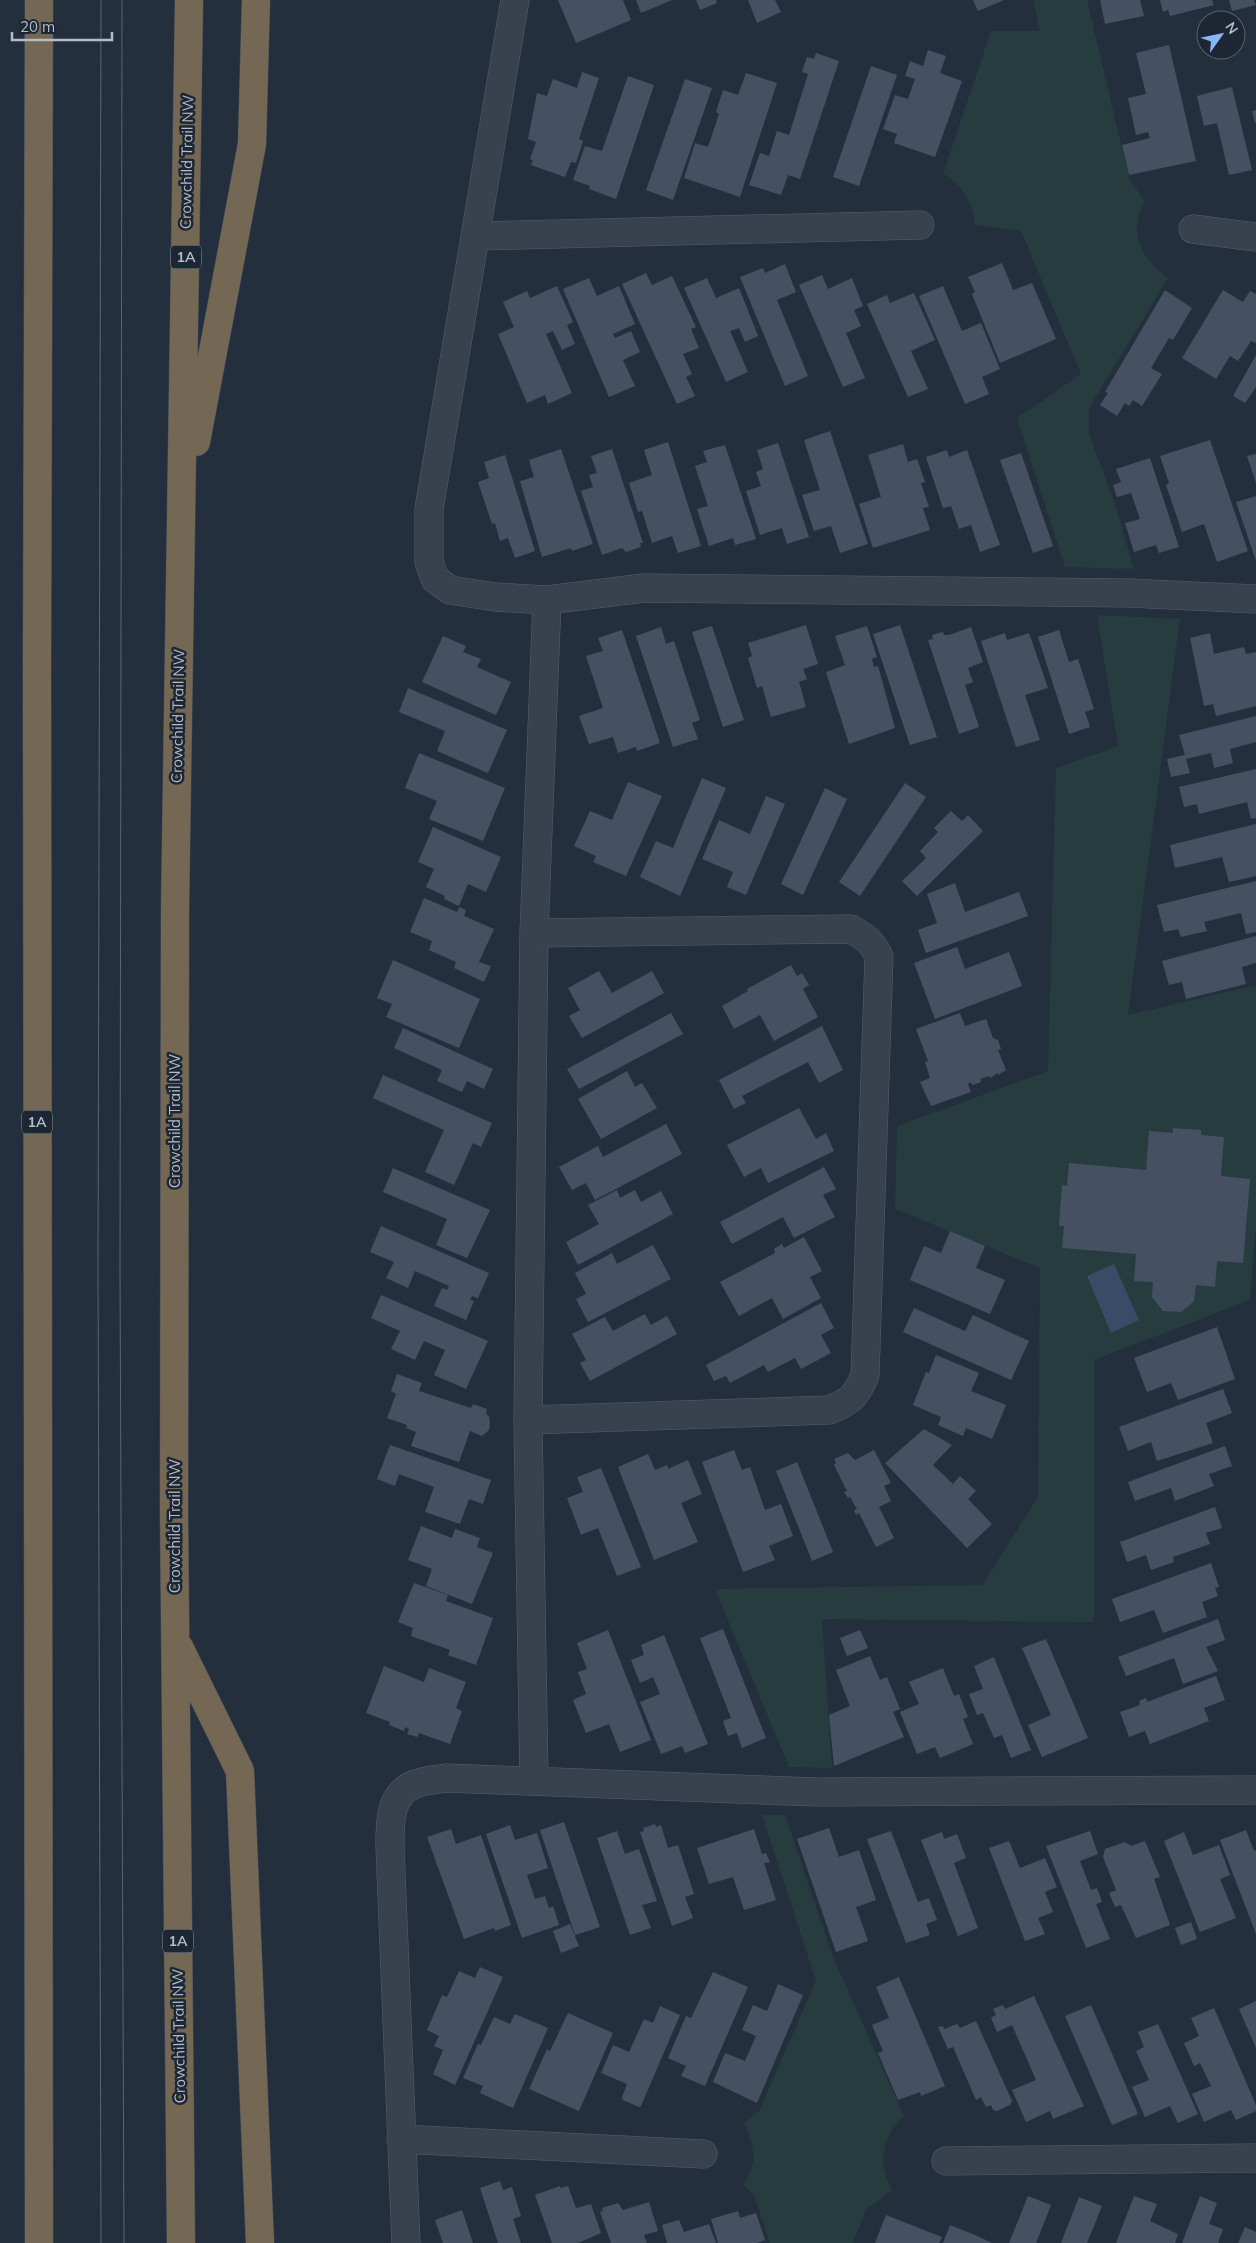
<svg xmlns="http://www.w3.org/2000/svg" width="1256" height="2243" font-family="Mulish,sans-serif">
<rect width="100%" height="100%" fill="#242f3e"/>
<path fill="#263c3f" d="M1033,0h54l42,178 16,24c-18,33 -3,56 23,76l-79,130v26l25,67 20,68 -69,-2 -48,-149 64,-44 -60,-143 -46,-6c-3,-24 -12,-40 -32,-51l48,-143h49z
M1097,615l83,4 -52,396 128,-30v239l-6,76 -156,60v262l-272,-3 10,149 -43,-1 -74,-178 267,-4 56,-88 2,-229 -145,-59 2,-83 151,-55 8,-303 62,-22z
M762,1815h23l48,142 71,159c-22,21 -28,48 -11,74l-27,20 -13,33h-83l-16,-48 -11,-10c16,-24 11,-37 1,-63l15,-11 57,-130z"/>
<path fill="#394c67" d="M1114,1264l25,56 -28,13 -24,-57z"/>
<path fill="#455162" d="M558,0h65l8,20 -55,23z
M636,0h36l-31,13z
M696,0h20l1,3 -17,7z
M748,0h27l6,12 -24,11z
M973,0h31l-26,11z
M1100,0h40l4,16 -39,8z
M1160,0h52l2,5 -44,11 -2,-6 -5,2z
M1229,0h25l2,5 -24,6z
M1169,45l27,116 -67,14 -7,-30 28,-7 -2,-6 -12,3 -8,-37 18,-4 -10,-41z
M928,50l18,6 -6,17 22,8 -27,76 -41,-14 3,-9 -14,-5 12,-34 13,4 7,-20 -10,-3 5,-15 13,5z
M816,53l23,8 -39,118 -12,-4 -7,20 -32,-10 11,-32 9,3 8,-25 12,4 19,-61 -6,-2 5,-15 7,2z
M871,66l26,9 -38,111 -26,-9z
M582,72l17,6 -20,61 4,2 -7,22 -5,-1 -6,15 -34,-12 2,-5 -3,-1 6,-17 -8,-3 9,-46 10,3 6,-17 24,9z
M746,73l31,10 -37,114 -56,-19 11,-35 13,4 11,-33 -3,-2 7,-22 15,5z
M628,76l26,9 -38,114 -27,-10 1,-3 -17,-6 12,-34 17,5z
M685,79l27,9 -39,112 -27,-10z
M1232,87l20,83 -23,5 -12,-52 -13,3 -7,-30z
M1256,110v13h-1l-3,-12z
M1002,263l11,27 19,-7 24,56 -56,24 -28,-69 3,-2 -7,-15z
M785,264l11,28 -19,8 31,76 -23,10 -45,-109 23,-9 2,5z
M646,273l6,12 20,-9 24,51 -5,2 8,19 -16,6 9,20 -6,3 9,19 -18,8 -55,-120z
M822,275l6,14 24,-11 11,28 -9,4 7,16 -15,7 19,45 -22,9 -44,-102z
M589,278l8,18 22,-10 16,38 -22,10 2,4 16,-7 9,21 -17,8 12,26 -26,11 -46,-108z
M707,278l9,20 23,-10 19,48 -13,6 -6,-14 -9,3 18,41 -22,10 -42,-94z
M557,286l16,36 -6,3 8,19 -13,6 -9,-19 -7,3 26,59 -24,11 -3,-9 -18,8 -29,-69 16,-7 -11,-25 24,-11 3,7z
M943,286l19,45 19,-8 19,46 -18,8 7,17 -24,10 -46,-108z
M1165,290l27,18 -19,32 -4,-2 -18,30 11,6 -20,32 -9,-6 -4,6 -4,-3 -8,13 -17,-11 8,-12 -3,-1z
M1223,290l20,12 7,-11 6,3v49l-5,-2 -13,20 -8,-5 -14,23 -34,-21z
M914,293l21,47 -24,11 17,38 -20,8 -41,-93 20,-9 3,8z
M1256,355v32l-11,16 -12,-7z
M830,431l38,113 -28,9 -9,-27 -17,5 -12,-36 18,-5 -16,-50z
M1210,440l38,111 -31,11 -13,-38 -22,8 -16,-47 3,-2 -9,-27z
M668,442l33,104 -23,7 -6,-17 -20,7 -10,-32 -4,1 -9,-29 23,-8 -8,-25z
M778,443l31,94 -22,7 -5,-16 -22,7 -14,-44 15,-5 -5,-14 7,-3 -6,-19z
M903,444l5,18 9,-3 8,23 -4,1 8,24 -6,1 7,22 -57,18 -14,-44 22,-7 -13,-42z
M725,445l31,94 -21,6 -2,-7 -24,8 -12,-37 11,-3 -13,-40 12,-4 -4,-11z
M561,449l32,95 -21,7 -1,-3 -29,9 -22,-76 14,-4 -5,-17z
M612,449l31,94h-3l1,4 -15,5 -4,-4 -20,7 -21,-64 12,-4 -4,-12 8,-2 -6,-17z
M947,450l2,7 18,-7 33,95 -20,7 -9,-27 -12,4 -8,-23 -8,2 -17,-51z
M1021,453l32,93 -20,7 -33,-93z
M1256,454v29l-9,-27z
M505,455l30,96 -20,7 -7,-20 -8,3 -5,-18 -3,1 -14,-42 11,-4 -5,-16z
M1150,458l29,89 -20,6 -3,-8 -22,7 -9,-29 15,-4 -9,-26 -14,4 -4,-12 8,-3 -5,-13z
M1256,496v65l-20,-59z
M806,625l12,39 -15,5 4,10 -8,3 7,25 -35,10 -9,-31 -5,2 -9,-30 4,-2 -4,-13z
M900,625l37,112 -27,8 -37,-111z
M712,626l32,94 -21,7 -31,-95z
M867,626l10,31 -5,2 2,8 4,-1 17,62 -46,16 -23,-72 19,-7 -10,-29z
M661,627l5,17 8,-3 26,79 -8,3 6,16 -25,8 -37,-111z
M971,627l12,35 -15,6 5,14 -8,3 14,42 -20,7 -31,-94 5,-1 -1,-4 11,-3 1,3h5z
M622,630l38,113 -23,8 -1,-4 -18,6 -5,-16 -24,7 -10,-28 24,-8 -17,-52 17,-5 -5,-13z
M1059,630l10,32 9,-3 16,50 -9,3 5,15 -21,7 -31,-97z
M1005,633l2,7 22,-7 19,55 -23,7 15,45 -24,7 -35,-106z
M1210,633l4,21 30,-7 2,7 10,-2v54l-40,10 -3,-12 -9,2 -14,-68z
M443,636l23,10 -3,6 18,7 -4,8 34,15 -15,33 -74,-33z
M408,688l99,42 -19,43 -51,-22 8,-20 -46,-19z
M1256,716v26l-26,7 3,14 -19,5 -3,-15 -25,6 4,14 -19,4 -4,-18 18,-4 -6,-20z
M419,753l86,35 -22,53 -54,-22 8,-18 -32,-13z
M1256,769v49l-5,1 -4,-17 -48,12 -2,-10 -13,3 -5,-20z
M702,778l24,10 -46,108 -40,-19 16,-36 17,7z
M628,782l34,14 -36,80 -33,-14 3,-6 -22,-10 16,-35 22,9z
M905,783l21,14 -66,99 -21,-14z
M825,788l22,11 -44,96 -22,-11z
M766,796l19,8 -39,91 -19,-8 6,-15 -31,-13 17,-39 31,14z
M951,811l11,10 6,-6 15,16 -66,65 -15,-15 24,-23 -6,-7 18,-19 -4,-4z
M1256,824v52l-27,6 -7,-25 -47,11 -5,-23z
M433,827l68,30 -15,35 -18,-8 -9,22 -15,-7 1,-3 -19,-9 8,-18 -16,-7z
M1256,881v51l-10,2 -5,-21 -37,9 3,9 -26,6 -3,-8 -14,3 -7,-27z
M955,883l10,29 54,-20 9,24 -102,37 -8,-23 19,-7 -10,-29z
M424,898l33,14 2,-5 7,3 -2,6 30,13 -15,33 12,4 -7,16 -30,-14 2,-6 -27,-12 3,-9 -22,-9z
M1256,936v27l-14,4 4,17 -60,15 -4,-17 -13,3 -7,-24z
M957,947l8,22 44,-17 13,34 -87,33 -21,-56z
M393,960l87,39 -21,49 -73,-31 6,-13 -15,-6z
M791,965l6,11 5,-3 7,12 -6,4 15,28 -44,24 -14,-26 -26,14 -12,-23 26,-15 -1,-2z
M599,971l13,22 40,-22 12,22 -82,45 -13,-22 11,-6 -12,-22z
M671,1013l12,21 -104,55 -12,-20z
M960,1013l5,13 21,-7 7,19 5,2 3,9 -3,1 8,20 -8,5v-2l-8,5 -1,-2 -9,3 1,3 -9,3 -1,-3 -3,2 3,8 -40,14 -11,-24 10,-4 -5,-16 3,-1 -12,-32z
M822,1026l21,44 -24,13 -11,-21 -66,34 4,7 -12,6 -15,-29z
M403,1028l90,41 -9,20 -17,-8 -5,11 -25,-11 5,-11 -48,-22z
M627,1071l8,16 7,-4 15,25 -56,31 -23,-40z
M383,1075l109,48 -11,24 -8,-4 -19,42 -29,-13 19,-42 -71,-32z
M799,1108l17,31 10,-6 8,18 -66,32 -7,-15 -17,9 -17,-32z
M666,1124l16,30 -87,46 -9,-17 -14,7 -13,-23 39,-21 5,11z
M1173,1128l28,2v5l23,2 -3,39 29,3 -7,84 -26,-2 -2,26 -19,-2 -2,16 -13,11 -18,-1 -11,-14 1,-15 -19,-1 2,-27 -74,-6 2,-22h-5l3,-41 5,1 2,-23 77,7 3,-39 24,2z
M824,1167l12,22 -13,6 12,22 -41,21 -11,-21 -51,27 -12,-22z
M393,1168l97,42 -23,48 -31,-13 11,-26 -64,-27z
M617,1190l3,8 15,-8 6,12 20,-11 12,23 -95,51 -12,-23 33,-18 -11,-19z
M381,1226l108,47 -11,25 -6,-2 -2,4 4,1 -8,19 -32,-14 8,-18 5,2 2,-4 -34,-15 -7,17 -22,-10 8,-16 -24,-10z
M950,1231l35,15 -9,22 29,12 -15,34 -80,-34 14,-34 17,7z
M804,1237l18,34 -12,6 11,21 -38,21 -11,-21 -33,18 -19,-34 55,-29 -1,-4 8,-5 2,4z
M653,1245l18,34 -83,43 -12,-23 10,-5 -11,-21 37,-20 5,11z
M381,1295l107,46 -22,48 -32,-14 11,-25 -21,-9 -9,19 -24,-11 9,-18 -29,-13z
M821,1303l13,25 -13,7 10,18 -30,16 -6,-11 -27,14 -4,-7 -34,18 -4,-7 -12,5 -8,-16z
M914,1308l51,23 8,-16 56,26 -18,39 -108,-48z
M645,1314l6,11 16,-9 10,18 -87,47 -10,-18 6,-3 -14,-26 33,-17 8,14z
M1217,1327l18,52 -57,21 -7,-17 -24,9 -13,-34z
M936,1355l43,18 -8,18 35,14 -14,34 -26,-11 -3,8 -25,-11 3,-8 -28,-12 13,-33 3,1z
M397,1374l25,9 -3,8 52,17 2,-4 14,5 -1,5 3,2 1,8 -1,6 -7,6 -12,-5 -11,31 -48,-16 5,-14 -10,-4 1,-3 -20,-7 9,-24 -5,-3z
M1223,1389l9,24 -26,10 7,20 -56,18 -6,-19 -23,9 -9,-24z
M924,1429l28,16 -19,20 20,19 7,-8 16,15 -8,8 24,25 -25,24 -82,-85z
M390,1445l101,35 -8,24 -14,-5 -9,25 -35,-12 9,-25 -35,-13 -4,12 -18,-7z
M1225,1446l7,20 -23,8 5,12 -39,15 -4,-13 -36,13 -7,-19z
M734,1450l8,20 8,-3 15,43 16,-6 12,32 -24,10 6,14 -32,12 -41,-110z
M874,1450l17,33 -7,3 7,15 -12,6 15,31 -18,9 -17,-34 -3,2 -2,-5 3,-1 -7,-12 -2,1 -4,-6 3,-1 -13,-26 2,-2 -2,-4 14,-6 7,7z
M648,1454l7,16 12,-5 1,4 20,-9 14,34 -21,9 17,39 -44,18 -36,-93z
M797,1462l36,90 -21,9 -36,-90z
M601,1468l40,99 -24,9 -19,-48 -17,7 -14,-37 16,-6 -6,-15z
M1215,1507l7,21 -16,5 4,11 -37,13 1,5 -23,8 -5,-15 -19,7 -7,-20z
M421,1526l31,12 3,-9 25,9 -3,9 16,6 -21,51 -46,-18 6,-17 -24,-9z
M1211,1563l8,24 -4,1 3,8 -16,6 5,15 -44,16 -9,-23 -34,12 -8,-23z
M414,1583l34,12 -2,6 47,17 -17,47 -28,-10 2,-5 -39,-14 2,-8 -15,-6z
M1218,1619l7,21 -19,7 12,24 -35,13 -9,-26 -48,18 -8,-19z
M723,1629l43,109 -24,10 -5,-15 -9,3 -5,-15 8,-3 -31,-80z
M608,1630l43,110 -31,12 -11,-28 -23,9 -13,-33 13,-6 -8,-22 9,-3 -10,-26z
M860,1630l8,18 -21,8 -7,-18z
M664,1635l44,109 -23,9 -3,-7 -21,8 -21,-52 20,-8 -7,-17 -13,6 -9,-23 13,-5 -3,-10z
M1046,1639l42,99 -46,19 -14,-32 23,-10 -29,-67z
M870,1656l10,24 7,-3 13,32 -7,3 11,25 -70,29 -5,-51 21,-9 -14,-36z
M994,1657l37,93 -20,8 -9,-23 -8,3 -11,-25 -6,2 -8,-21 14,-5 -9,-23z
M384,1666l40,16 5,-14 37,14 -10,26 6,3 -12,33 -31,-11 -2,4 -10,-3 2,-5 -4,-2 -1,4 -15,-6 1,-3 -24,-9z
M943,1668l11,28 5,-2 9,23 -5,2 10,25 -33,14 -5,-11 -18,7 -17,-42 19,-8 -10,-22z
M1216,1676l9,24 -21,8 5,13 -59,23 -5,-13 -16,6 -9,-25 20,-7 -1,-4 7,-3 1,4z
M564,1822l36,105 -25,8 -35,-105z
M655,1824l1,3 5,-2 7,23 10,-3 16,49 -9,3 8,21 -21,8 -32,-94 4,-1 -1,-3z
M510,1825l5,15 22,-7 11,35 -21,7 8,24 10,-3 4,12 4,-2 6,19 -37,13 -36,-104z
M829,1828l10,29 20,-7 17,50 -20,7 12,34 -32,11 -39,-113z
M451,1829l5,15 25,-9 30,90 -16,6 -1,-3 -30,11 -37,-102z
M754,1829l8,25 4,-1 4,9 -6,1 12,37 -32,10 -11,-33 -24,7 -12,-36z
M1246,1830l8,21 2,-1v84l-36,-94z
M617,1831l8,23 14,-5 18,52 -15,4 9,23 -21,7 -33,-97z
M891,1831l27,71 11,-4 8,22 -11,4 4,11 -24,8 -39,-104z
M1090,1831l8,23 -18,7 11,29 6,-2 5,14 -6,2 14,35 -24,9 -40,-102z
M942,1832l2,7 13,-5 9,24 -12,5 24,65 -20,8 -37,-96z
M1184,1832l9,23 26,-10 11,30 -10,4 16,39 -36,14 -36,-91z
M1009,1841l11,27 25,-10 12,29 -12,5 8,20 -15,6 7,16 -20,7 -36,-93z
M1145,1841l15,36 -6,2 16,46 -34,13 -15,-33 -6,2 -6,-14 7,-3 -13,-33 2,-8 20,-7 6,4z
M1191,1922l6,17 -16,6 -6,-17z
M570,1924l9,22 -18,7 -8,-22z
M480,1967l23,10 -48,108 -22,-11 10,-24 -9,-4 5,-10 -12,-6 15,-35 5,2 12,-26 16,7z
M713,1972l35,15 -43,99 -24,-10 5,-10 -18,-8 18,-42 5,2z
M899,1977l46,109 -24,10 -1,-4 -22,8 -20,-47 5,-2 -11,-26 17,-7 -13,-31z
M778,1984l25,11 -46,108 -44,-21 12,-29 20,8 11,-25 -14,-6 11,-25 14,6z
M1034,1996l50,110 -31,13 -3,-8 -24,11 -14,-32 24,-10 -24,-55 -15,7 -6,-14 5,-3 -3,-6 10,-4 2,4z
M1256,2001v47l-17,-39z
M1091,2005l47,109 -26,11 -47,-109z
M660,2006l20,9 -39,91 -2,1 -16,-7 -1,-3 5,-13 -26,-11 12,-28 16,7 15,-33 9,4z
M1214,2008l42,97v6l-20,9 -5,-10 -27,12 -12,-28 19,-8 -11,-23 -6,3 -10,-23 15,-7 -8,-18z
M568,2013l45,20 -34,78 -50,-22 18,-40 3,2z
M515,2014l33,14 -35,80 -33,-15 3,-7 -20,-8 15,-34 3,1 13,-28 16,7z
M976,2021l36,80 -2,4 -13,6 -4,-1 -2,-5 -5,2 -5,-10 -5,3 -23,-53 -5,2 -10,-22 5,-1 1,3 13,-5 3,4z
M1158,2024l40,90 -20,9 -8,-17 -25,11 -13,-30 17,-7 -13,-29 8,-4 -6,-15z
M500,2181l3,9 9,-3 9,29 -8,3 8,24h-23l-18,-55z
M560,2186v2l8,-2 8,22 15,-4 10,29 -23,10h-26l-17,-48z
M1028,2196l23,9 -15,38h-27z
M1134,2196l23,8 -7,17 28,13 -3,9h-59z
M1200,2196l17,7 -8,21 14,5 -5,14h-36z
M1079,2197l23,9 -15,37h-26z
M649,2202l9,29 -14,4 3,8h-36l-11,-31 3,-1 -1,-3 16,-5 5,7z
M462,2210l11,33h-30l-8,-23z
M738,2211l2,7 16,-5 9,27 -8,3h-39l-7,-24z
M886,2215l56,22 -3,6h-64z
M679,2220l5,12 25,-8 7,19h-49l-5,-18z
M950,2225l25,10 17,8h-49z
M1245,2227l11,5v11h-18z"/>
<g fill="none" stroke-linecap="round" stroke-linejoin="round">
<g stroke="#565f6c" stroke-width="29">
<path id="minor" d="M515,0l-86,509v53l6,17 15,11 45,7 52,3 97,-12 485,5 127,6
M1193,229l63,8
M475,236l445,-11
M528,1420l301,-10c21,-8 27,-13 36,-35l14,-418c-6,-15 -14,-20 -28,-28l-317,4
M534,1781l-6,-361 6,-487 13,-333
M401,2139l302,15
M946,2161l310,-3
M406,2243l-16,-396c0,-24 -1,-53 25,-63 9,-4 21,-4 31,-6l371,14 439,-2"/>
</g>
<g stroke="#434c59" stroke-width="29">
<path id="highway" d="M39,0l-2,666 2,1577
M196,442l56,-298 4,-144
M179,1647l61,124 20,472
M181,2243l-7,-731 1,-602 14,-910"/>
</g>
<use href="#minor" stroke="#38414e" stroke-width="28"/>
<use href="#highway" stroke="#746855" stroke-width="28"/>
<path stroke="#5a6575" stroke-width="1" d="M122,0l-2,1267 4,976
M101,2243l-3,-978 3,-1265"/>
</g>
<g text-anchor="middle" stroke-width="5" stroke-linejoin="round" paint-order="stroke">
<g fill="#1d2633" stroke="#878f9c" stroke-width="1">
<rect x="171" y="245.5" width="30" height="23" rx="4"/>
<rect x="22" y="1110.5" width="30" height="23" rx="4"/>
<rect x="163" y="1929.5" width="30" height="23" rx="4"/>
</g>
<g font-size="14" font-weight="bold" fill="#b4bcc9">
<text x="186" y="262">1A</text>
<text x="37" y="1127">1A</text>
<text x="178" y="1946">1A</text>
</g>
<g font-size="15" fill="#b4bcc9" stroke="#1d2633">
<text transform="translate(187 162) rotate(-89)" y="5">Crowchild Trail NW</text>
<text transform="translate(178 716) rotate(-89)" y="5">Crowchild Trail NW</text>
<text transform="translate(175 1121) rotate(-90)" y="5">Crowchild Trail NW</text>
<text transform="translate(175 1526) rotate(-90)" y="5">Crowchild Trail NW</text>
<text transform="translate(179 2036) rotate(-91)" y="5">Crowchild Trail NW</text>
</g>
</g>
<g transform="translate(1221 35) rotate(57)"><circle r="24" fill="#1d2633" stroke="#59626f"/>
<path d="M0-4L9 19L0 12L-9 19Z" fill="#8ab4f8"/>
<text y="-8" font-size="14" font-weight="bold" text-anchor="middle" fill="#b4bcc9">N</text>
</g>
<path d="M12 32v8h100v-8" fill="none" stroke="#b4bcc9" stroke-width="2.5"/>
<text x="20" y="32" font-size="15" fill="#b4bcc9" stroke="#1d2633" stroke-width="4" paint-order="stroke">20 m</text>
</svg>
